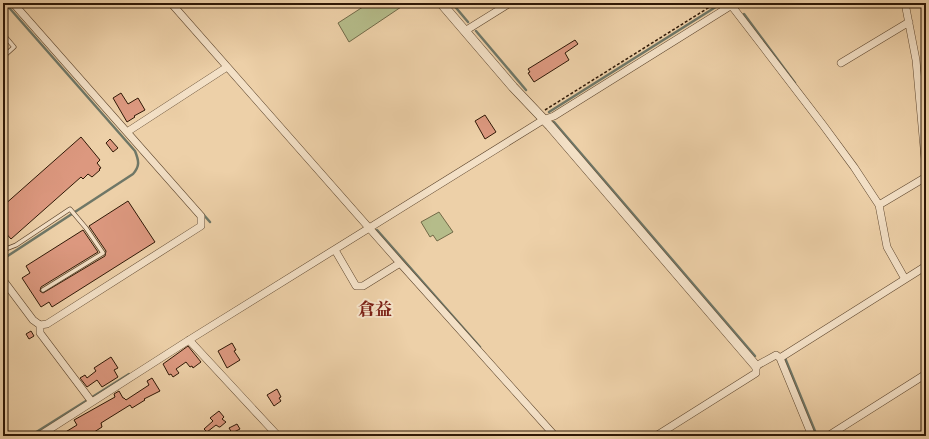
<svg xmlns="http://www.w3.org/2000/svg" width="929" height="439" font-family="'IM FELL Great Primer','Noto Serif JP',serif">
<rect width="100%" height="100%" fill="#edd0a8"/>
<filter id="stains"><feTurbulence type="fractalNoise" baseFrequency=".005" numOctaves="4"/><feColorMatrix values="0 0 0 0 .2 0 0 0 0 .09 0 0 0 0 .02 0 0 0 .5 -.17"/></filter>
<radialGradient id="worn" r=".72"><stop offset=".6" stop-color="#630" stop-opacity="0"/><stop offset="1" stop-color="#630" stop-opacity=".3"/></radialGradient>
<path fill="#b5bc8a" stroke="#726a48" d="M369,3h38l-58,39 -11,-19z
M439,212l14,20 -16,9 -4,-6 -3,2 -9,-15z"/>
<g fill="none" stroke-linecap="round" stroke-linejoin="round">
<path stroke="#6f7767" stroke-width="2.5" d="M452,3l16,19
M744,14l51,69
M476,31l50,59
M549,112l173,-109
M554,122l201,234
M203,214l7,8
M377,230l103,117
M3,259l130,-85c7,-8 6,-13 2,-23l-130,-148
M785,358l32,78
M30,436l99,-62"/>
</g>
<path fill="#dc987f" stroke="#2f1806" d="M575,40l3,4 -13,9 4,7 -35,22 -6,-9 2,-1 -2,-3z
M121,93l7,11 10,-6 7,12 -11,6 1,1 -8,5 -14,-24z
M485,115l11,17 -11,7 -10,-18z
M81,137l19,23 -3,3 4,5 -2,1 1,1 -8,7 -4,-3 -5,5 -2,-2 -70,62 -8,-9v-24z
M110,139l8,9 -5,4 -7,-9z
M128,201l27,41 -103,65 -3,-5 -8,5 -19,-29 8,-5 -4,-7 57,-36 15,22 -57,35 -1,4 3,2 62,-37 1,-5 -17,-25z
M31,331l3,5 -5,3 -3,-5z
M232,343l4,7 -2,1 6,9 -13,8 -9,-17z
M188,346l13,16 -8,6 -1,-2 -2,1 -4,-5 -10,7 3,4 -6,4 -2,-3 -2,1 -6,-11z
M111,357l7,11 -4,2 4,7 -16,10 -5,-7 -10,7 -7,-9 5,-3 2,3 9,-7 -2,-3z
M152,378l8,13 -16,8 1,1 -13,8 -2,-3 -29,18 1,4 -14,9h-29l18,-11 -3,-5 41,-23 -1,-3 5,-3 4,7h1l2,2 23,-15 -2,-4z
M277,389l4,8 -2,1 2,3 -7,5 -7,-11z
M219,411l5,6 -2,2 4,3 -6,5h-1l-3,-2 -9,7 -3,-3 9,-8 -3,-3z
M237,424l3,5 -8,4 -3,-5z"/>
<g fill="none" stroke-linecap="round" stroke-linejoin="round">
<g stroke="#5e462e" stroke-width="5">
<path id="service" d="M3,34l11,13 -11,10
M3,247l3,2 10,-4 54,-36 16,19 17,25 -60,37"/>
</g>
<g stroke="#5e462e" stroke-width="8">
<path id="minor" d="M171,3l229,260 155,173
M905,3l11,57 10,110
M731,5l92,120 31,42 25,38 8,42 18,32
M465,31l45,-28
M841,63l68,-41
M127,132l100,-65
M879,205l47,-28
M335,250l21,36h7l37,-23
M3,280l30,40 7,5 7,-1 154,-98v-10l-188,-213
M40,325v8l52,69
M189,340l89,96
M780,358l146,-92
M39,436l150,-96 354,-220 11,-4 181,-113
M656,436l100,-63v-7l20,-11 4,3 2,5 30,73
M828,436l98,-62"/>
</g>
<g stroke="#5e462e" stroke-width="10">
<path id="tertiary" d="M441,3l72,84 37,39 206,240"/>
</g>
<path stroke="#2f1806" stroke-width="1.5" stroke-dasharray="3 2" stroke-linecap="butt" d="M545,110l171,-107"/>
<use href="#service" stroke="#f3e0c6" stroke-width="3.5"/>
<use href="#minor" stroke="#f3e0c6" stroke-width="7"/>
<use href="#tertiary" stroke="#f3e0c6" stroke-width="9"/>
</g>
<g text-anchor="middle" stroke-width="4" stroke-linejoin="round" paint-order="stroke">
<g font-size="17" font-weight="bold" fill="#7a1f14" stroke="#f3e0c6">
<text x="375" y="315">倉益</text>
</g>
</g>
<rect width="929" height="439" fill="none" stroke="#edd0a8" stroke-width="16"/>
<rect x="4" y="4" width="921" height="431" fill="none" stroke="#2f1806" stroke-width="2"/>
<rect x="8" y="8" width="913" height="423" fill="none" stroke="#2f1806"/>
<rect width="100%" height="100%" filter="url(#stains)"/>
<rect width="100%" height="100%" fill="url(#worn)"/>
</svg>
